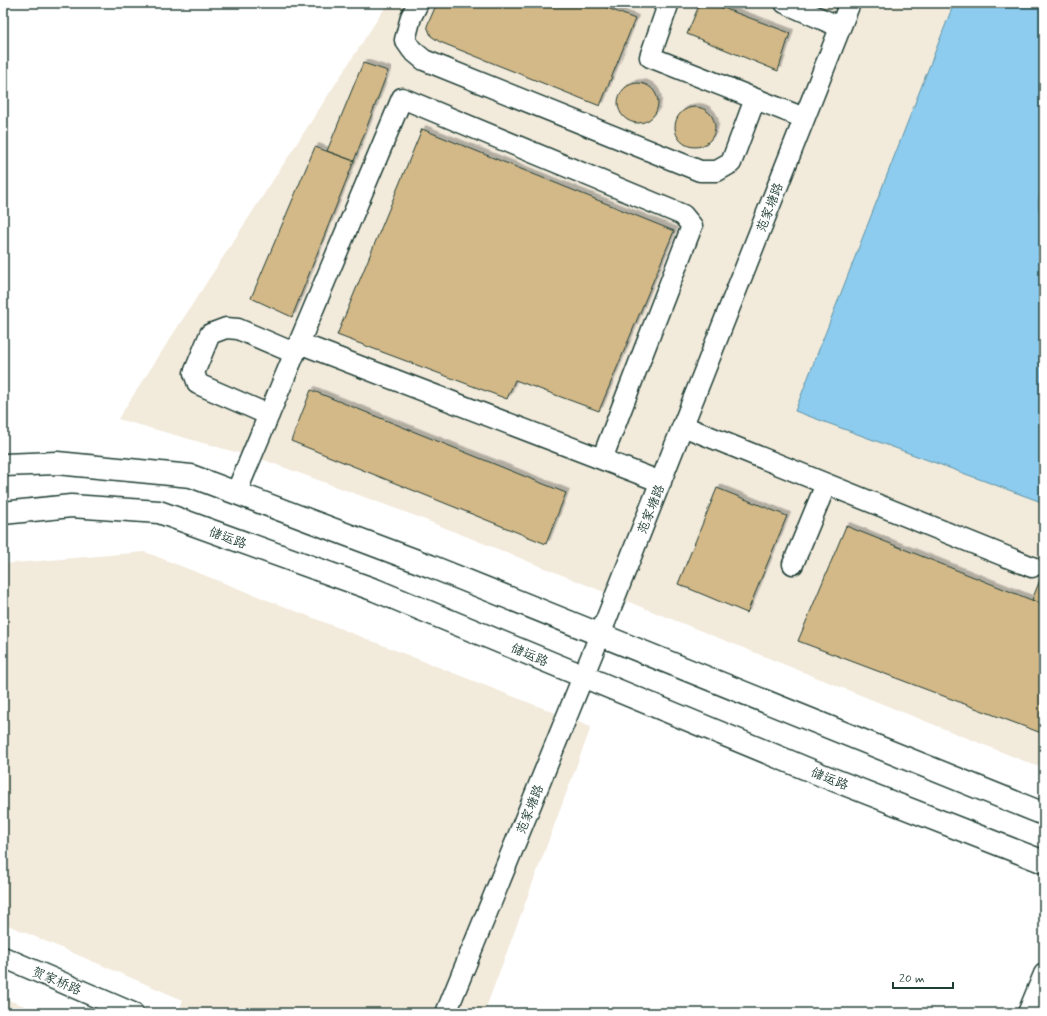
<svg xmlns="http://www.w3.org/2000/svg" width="1047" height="1016" font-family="Mynerve,'LXGW WenKai TC',sans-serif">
<defs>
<filter id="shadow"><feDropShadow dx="3.5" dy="-3.5" stdDeviation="0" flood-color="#0004"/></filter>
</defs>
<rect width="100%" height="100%" fill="#fff"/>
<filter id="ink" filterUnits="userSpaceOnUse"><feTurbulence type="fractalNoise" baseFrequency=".025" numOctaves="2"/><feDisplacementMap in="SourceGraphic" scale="8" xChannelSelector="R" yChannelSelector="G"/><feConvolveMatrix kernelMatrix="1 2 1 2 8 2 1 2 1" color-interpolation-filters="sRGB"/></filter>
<g filter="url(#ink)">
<path fill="#f2eadb" d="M388,3h656v766l-631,-254 -149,-55 -146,-41z
M145,552l446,175 -107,286h-305l4,-13 -180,-77v-359z
M3,998l41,15h-41z"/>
<path fill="#8dccee" stroke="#6193a4" d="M954,3h90v179c-6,14 -9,27 0,39v282l-249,-92z"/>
<path fill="#d3b888" stroke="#1f3d34" filter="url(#shadow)" d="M437,3h158l40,16 -35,87 -160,-64 -9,-6 -4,-10z
M700,3h10l80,30 -12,38 -91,-37z
M363,63l25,8 -34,90 -27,-10z
M618 103a20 20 0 1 1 40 0a20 20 0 1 1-40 0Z
M675 127a20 20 0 1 1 40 0a20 20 0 1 1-40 0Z
M422,129l252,102 -75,180 -84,-31 -8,19 -170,-64z
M315,147l39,14 -62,156 -41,-19z
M311,390l255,103 -20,51 -255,-103z
M717,488l70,28 -40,97 -69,-29z
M846,526l198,79v129l-246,-93z
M1044,570v35l-12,-5z"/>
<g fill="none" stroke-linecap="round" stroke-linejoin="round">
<g stroke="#1f3d34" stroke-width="23">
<path id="minor" d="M418,3l-7,14 -6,23 7,10 12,10 276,111h17l14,-8 24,-64
M663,3l5,2 -18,52 154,61
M785,3l55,24
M299,343l362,139
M269,415l-71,-31 -4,-11 16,-39 16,-6 12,1 56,24
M683,426l349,141
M236,493l166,-395 281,117 9,11 -90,233
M793,564l33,-80
M3,957l130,56
M446,1013l154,-378 250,-632
M1028,1013l16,-39"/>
</g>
<g stroke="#1f3d34" stroke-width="25">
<path id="major" d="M3,465l54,-2 134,13 239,90 614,248
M3,513l68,-7 88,6 216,78 449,186 220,86"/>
</g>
<use href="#minor" stroke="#fff" stroke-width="20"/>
<use href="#major" stroke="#fff" stroke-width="22"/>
</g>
</g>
<g text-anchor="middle" stroke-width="3" stroke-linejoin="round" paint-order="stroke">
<g font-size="13" fill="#1f3d34" stroke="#fff">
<text transform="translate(769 207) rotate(-69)" y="5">范家塘路</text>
<text transform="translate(650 509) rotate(-68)" y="5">范家塘路</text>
<text transform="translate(228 537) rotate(20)" y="5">储运路</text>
<text transform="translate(530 654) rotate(23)" y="5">储运路</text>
<text transform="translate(830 778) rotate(22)" y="5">储运路</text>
<text transform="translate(529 809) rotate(-68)" y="5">范家塘路</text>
<text transform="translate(57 980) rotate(23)" y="5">贺家桥路</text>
</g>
</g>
<rect width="1047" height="1016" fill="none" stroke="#fff" stroke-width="16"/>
<rect x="8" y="8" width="1031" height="1000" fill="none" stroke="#1f3d34" stroke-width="1.5" filter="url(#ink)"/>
<path d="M893 982v6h60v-6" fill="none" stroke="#1f3d34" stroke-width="2"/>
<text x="899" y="982" font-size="12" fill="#1f3d34" stroke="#ffffff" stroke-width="3" paint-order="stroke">20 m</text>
</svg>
